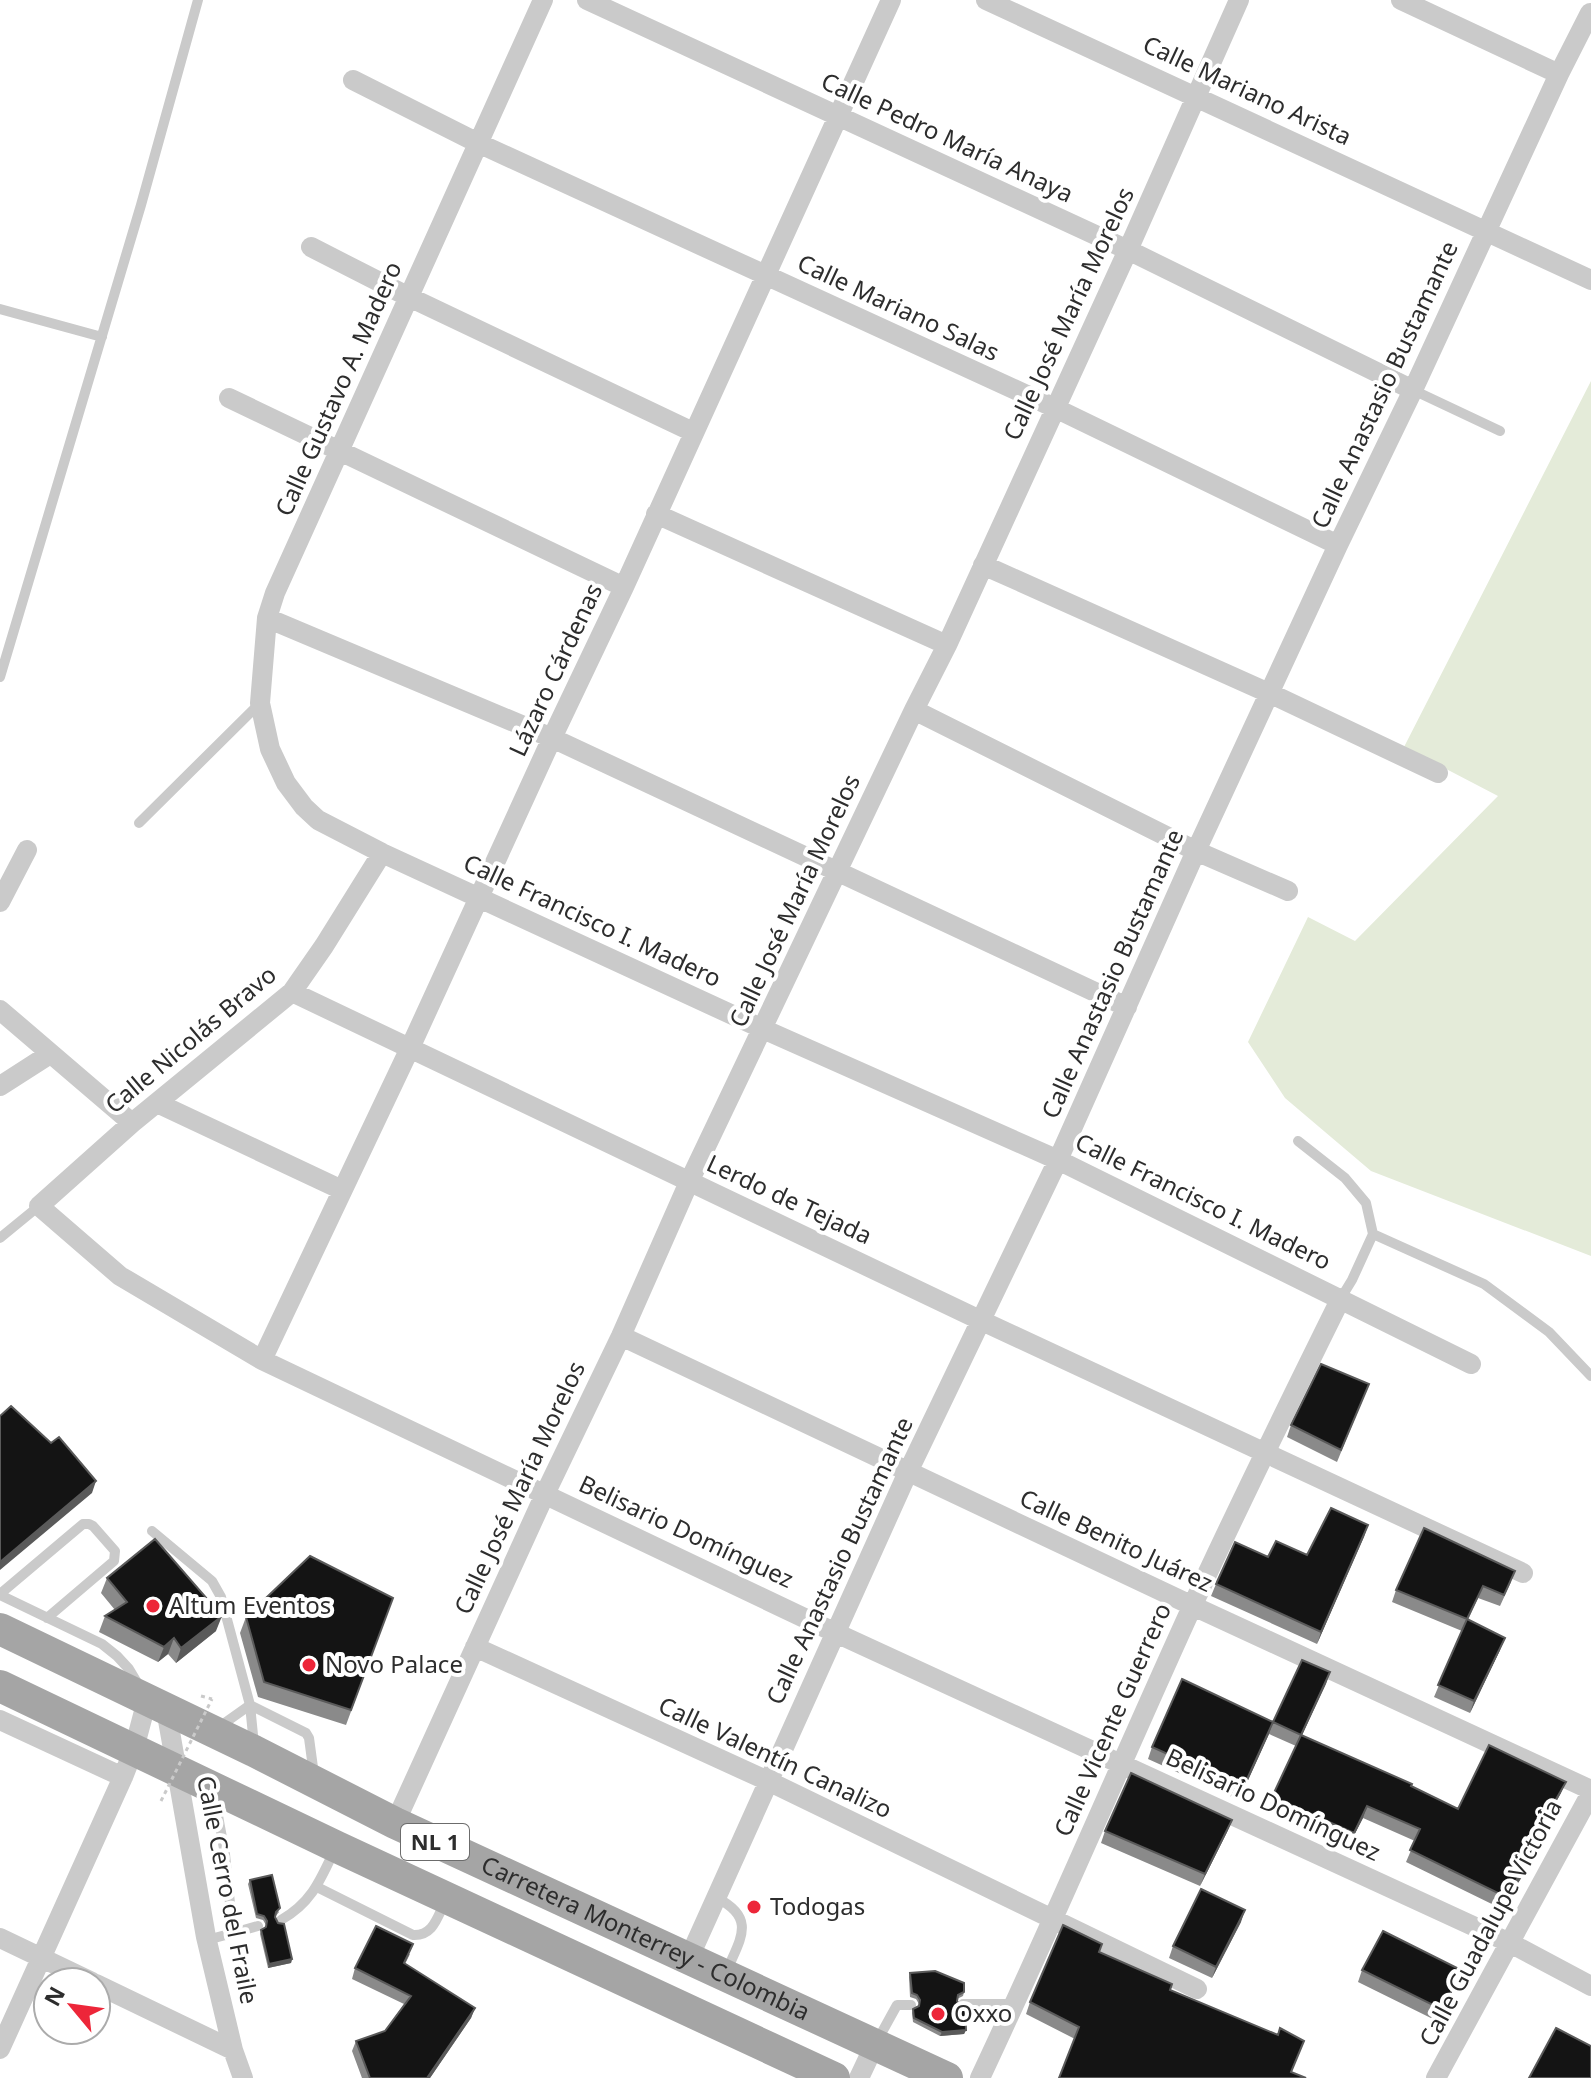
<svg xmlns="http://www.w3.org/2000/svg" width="1591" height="2078" font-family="'Noto Sans',sans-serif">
<rect width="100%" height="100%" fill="#fff"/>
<path fill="#e4ebd9" d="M1591,381v875l-220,-85 -86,-73 -37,-56 60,-125 47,24 143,-145 -94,-49z"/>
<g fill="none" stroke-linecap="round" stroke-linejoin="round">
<path stroke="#cacaca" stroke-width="3" stroke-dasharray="4 4" stroke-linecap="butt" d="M201,1696l11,3"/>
<path stroke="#cacaca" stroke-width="10" d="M0,309l102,28
M1413,390l87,41
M0,677l141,-472 57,-205
M139,823l121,-120
M1298,1141l47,37 21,25 7,31 -21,46 -11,18
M1373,1234l111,50 65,48 42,44
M0,1238l39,-32
M152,1531l60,50 9,16 29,108 4,40
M0,1594l83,-70h6l4,2 22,25 -1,10 -67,57
M0,1595l102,49 15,12 12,13 9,15
M219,1727l31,-22 56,28 3,5 5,37
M214,1794l11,60 8,79 25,-7
M317,1887l96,48c20,1 24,-17 32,-33
M717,1898c41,21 22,42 9,75
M281,1920c30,-17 39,-39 53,-69
M207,1940l26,-7
M963,2004h52
M876,2043l21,-38h14"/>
<path stroke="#cacaca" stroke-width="20" d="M543,0l-268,593 -8,25 -7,85 10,46 16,34 18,24 14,13 64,33 381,176 295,131 413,204
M587,0l541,250 285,140
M986,0l605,280
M1401,0l158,74
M353,80l125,63 577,265 283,137
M311,247l98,50 284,135
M229,398l395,189
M656,514l291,131
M983,565l286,128 169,80
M267,618l285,120 575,269
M914,710l282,141 92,40
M382,853l-58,93 -32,46 -160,131 -93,83 81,70 142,84 574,273 674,310 81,43
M0,902l27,-52
M292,992l690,329 541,252
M0,1010l132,113
M0,1086l50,-32
M157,1103l185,87
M621,1336l572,270 398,184
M262,1360l148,-312 142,-310 72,-151 267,-587
M475,1647l293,134 429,208
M166,1709l40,228 27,113 10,28
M0,1720l123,57
M395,1823l150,-329 76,-158 68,-154 225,-472 33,-65 181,-395 111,-250
M0,1938l92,44
M689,1958l219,-486 150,-312 138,-309 142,-306 75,-155 146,-316 31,-61
M96,1984l137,66
M0,2049l123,-272 11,-28 13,-49
M859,2078l16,-34
M980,2078c73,-155 140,-313 211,-469 48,-105 99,-208 150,-311
M1436,2078l155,-285"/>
<g stroke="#a5a5a5" stroke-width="32">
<path id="s1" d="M0,1629l254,122 141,72 552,255"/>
<path d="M0,1686l337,161 497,231"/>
</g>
<path stroke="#cacaca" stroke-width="3" stroke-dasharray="4 4" stroke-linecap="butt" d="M161,1801l51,-102"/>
</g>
<path fill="#8a8a8a" d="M1364,1396l-27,66 -50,-25 4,-12z
M1368,1525l-51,119 -106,-48 5,-12 52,-27 39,-2z
M107,1578l109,53 -40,32 -8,-9 -10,8 -59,-30 6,-16 10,-6 -14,-17z
M1511,1582l-11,24 -22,-8 -10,22 32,30 -30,63 -36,-16 28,-66 -70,-29 4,-12z
M393,1598l-47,127 -88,-28 -18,-64 6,-16z
M1330,1672l-28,63 156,74 103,-16 -29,52 5,2 -4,12 -31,50 -96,-47 9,-21 -52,-23 -14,27 -81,-36 28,-63 -27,-12 -30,66 -91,-41 4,-12 121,-25z
M1232,1820l-5,12 -27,54 -99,-43 4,-12z
M250,1880l29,32 -4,5 17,42 -1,4 -23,5 -8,-34 1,-4 4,-3 1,-2 -3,-5 -7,-2 -8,-34z
M1241,1922l-29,56 -43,-20 4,-12z
M1099,1952l71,38 108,45 26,6 -229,-2 -49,-25 4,-12z
M410,1954l-5,10 70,44 -4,10 -41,60h-68l-10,-27 4,-10 29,-10 19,-27 -52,-25 3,-11z
M1362,1970h99l-22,52 -81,-40z
M910,1973l54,19 -1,4 -6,3v2l9,29 -2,4 -24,2 -27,-14 -1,-9 1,-4 5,-3 1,-2 -3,-5 -6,-2 -1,-20z"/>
<path fill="#5a5a5a" d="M96,1481l-4,12 -92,77v-8z
M1368,1525l-4,12 -47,107 4,-12z
M222,1616l-6,15 -40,32 5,-15z
M174,1638l-6,16 -10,8 6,-15z
M1505,1638l-5,12 -30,63 4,-12z
M1330,1672l-4,12 -29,62 4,-11z
M1273,1722l-4,12 -30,66 4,-12z
M1566,1782l-5,11 -35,62 4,-11z
M1367,1806l-4,12 -14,27 5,-12z
M1232,1820l-5,12 -27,54 5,-12z
M1537,1847l-4,12 -31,50 4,-12z
M1245,1910l-4,12 -29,56 4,-11z
M292,1959l-1,4 -23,5 1,-4z
M475,2008l-4,10 -41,60h-3z
M966,2030l-2,4 -24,2 2,-4z"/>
<path fill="#141414" stroke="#5a5a5a" stroke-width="2" d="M1321,1364l48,20 -28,66 -50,-25z
M11,1406l40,37 8,-6 37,44 -96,81v-146z
M1331,1508l37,17 -47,107 -105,-48 19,-42 33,15 8,-16 31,14z
M1424,1528l91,43 -11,24 -21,-9 -16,33 -71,-29z
M155,1539l67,77 -41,32 -7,-10 -10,9 -59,-31 22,-14 -20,-24z
M310,1556l83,42 -42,112 -87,-28 -18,-65z
M1467,1619l38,19 -31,63 -36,-16z
M1302,1660l28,12 -29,63 -28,-13z
M1182,1679l91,43 -30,66 -91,-41z
M1301,1735l111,49 -1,2 47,23 31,-64 77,37 -36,62 7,3 -31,50 -96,-47 10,-21 -53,-23 -13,27 -82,-36z
M1131,1773l101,47 -27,54 -100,-43z
M272,1875l8,33 -4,4 -1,5 3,6 6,1 8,35 -23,5 -8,-34 5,-3 1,-6 -3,-5 -7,-2 -7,-34z
M1201,1889l44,21 -29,57 -43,-21z
M1063,1925l39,19 -3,8 73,32 -2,6 108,45 2,-7 24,13 -13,31 15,6h-247l20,-51 -49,-25z
M376,1926l37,18 -9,19 71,45 -48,70h-57l-14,-37 29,-10 26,-35 -56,-28z
M1383,1931l78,39 -18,40 -81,-40z
M935,1971l29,12v9l-6,3 -1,6 3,5 5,2 1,22 -24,2 -28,-14 -1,-9 6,-3 1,-6 -3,-5 -5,-2 -2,-20z
M1556,2028l35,18v32h-62z"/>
<g fill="#ed2639" stroke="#fff" stroke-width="3">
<circle cx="153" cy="1606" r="8"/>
<circle cx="309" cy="1665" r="8"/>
<circle cx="754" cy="1907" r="8"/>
<circle cx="938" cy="2014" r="8"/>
</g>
<g text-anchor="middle" stroke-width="8" stroke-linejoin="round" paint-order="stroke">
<rect fill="#fff" stroke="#6c6c6c" stroke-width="2" x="401" y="1824" width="68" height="36" rx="6"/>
<g font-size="22" font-weight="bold" fill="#2d2d2d">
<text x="435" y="1850">NL 1</text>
</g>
<g font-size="24" fill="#2d2d2d" stroke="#fff">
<text transform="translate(1247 91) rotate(25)" y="8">Calle Mariano Arista</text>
<text transform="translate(947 138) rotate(25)" y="8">Calle Pedro María Anaya</text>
<text transform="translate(898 308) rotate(25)" y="8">Calle Mariano Salas</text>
<text transform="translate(1069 314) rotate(-65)" y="8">Calle José María Morelos</text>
<text transform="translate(1385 385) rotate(-65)" y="8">Calle Anastasio Bustamante</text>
<text transform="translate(339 389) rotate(-66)" y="8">Calle Gustavo A. Madero</text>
<text transform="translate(556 670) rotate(-65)" y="8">Lázaro Cárdenas</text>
<text transform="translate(795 901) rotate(-65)" y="8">Calle José María Morelos</text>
<text transform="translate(592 921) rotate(25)" y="8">Calle Francisco I. Madero</text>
<text transform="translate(1113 974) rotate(-66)" y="8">Calle Anastasio Bustamante</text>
<text transform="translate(191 1040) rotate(-40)" y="8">Calle Nicolás Bravo</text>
<text transform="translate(789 1200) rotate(25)" y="8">Lerdo de Tejada</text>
<text transform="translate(1203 1202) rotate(26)" y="8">Calle Francisco I. Madero</text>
<text transform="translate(520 1488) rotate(-65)" y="8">Calle José María Morelos</text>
<text transform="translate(686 1532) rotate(25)" y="8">Belisario Domínguez</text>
<text transform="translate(1116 1541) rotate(25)" y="8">Calle Benito Juárez</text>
<text transform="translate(840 1561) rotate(-65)" y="8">Calle Anastasio Bustamante</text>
<text transform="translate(1113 1720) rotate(-66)" y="8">Calle Vicente Guerrero</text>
<text transform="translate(775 1758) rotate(25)" y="8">Calle Valentín Canalizo</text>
<text transform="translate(1273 1805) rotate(25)" y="8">Belisario Domínguez</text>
<text transform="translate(227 1890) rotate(79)" y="8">Calle Cerro del Fraile</text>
<text transform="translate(1491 1923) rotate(-62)" y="8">Calle Guadalupe Victoria</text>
<text dy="8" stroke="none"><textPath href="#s1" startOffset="716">Carretera Monterrey - Colombia</textPath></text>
</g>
<g font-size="24" fill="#2d2d2d" stroke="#fff" text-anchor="start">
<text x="169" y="1614">Altum Eventos</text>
<text x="325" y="1673">Novo Palace</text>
<text x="770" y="1915">Todogas</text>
<text x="954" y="2022">Oxxo</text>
</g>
</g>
<g transform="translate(72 2006) rotate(299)"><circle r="38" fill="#ffffff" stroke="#ababab" stroke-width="2"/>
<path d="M0-6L14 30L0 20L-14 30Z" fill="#ed2639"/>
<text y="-12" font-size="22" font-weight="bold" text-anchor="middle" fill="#2d2d2d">N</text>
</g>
</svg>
